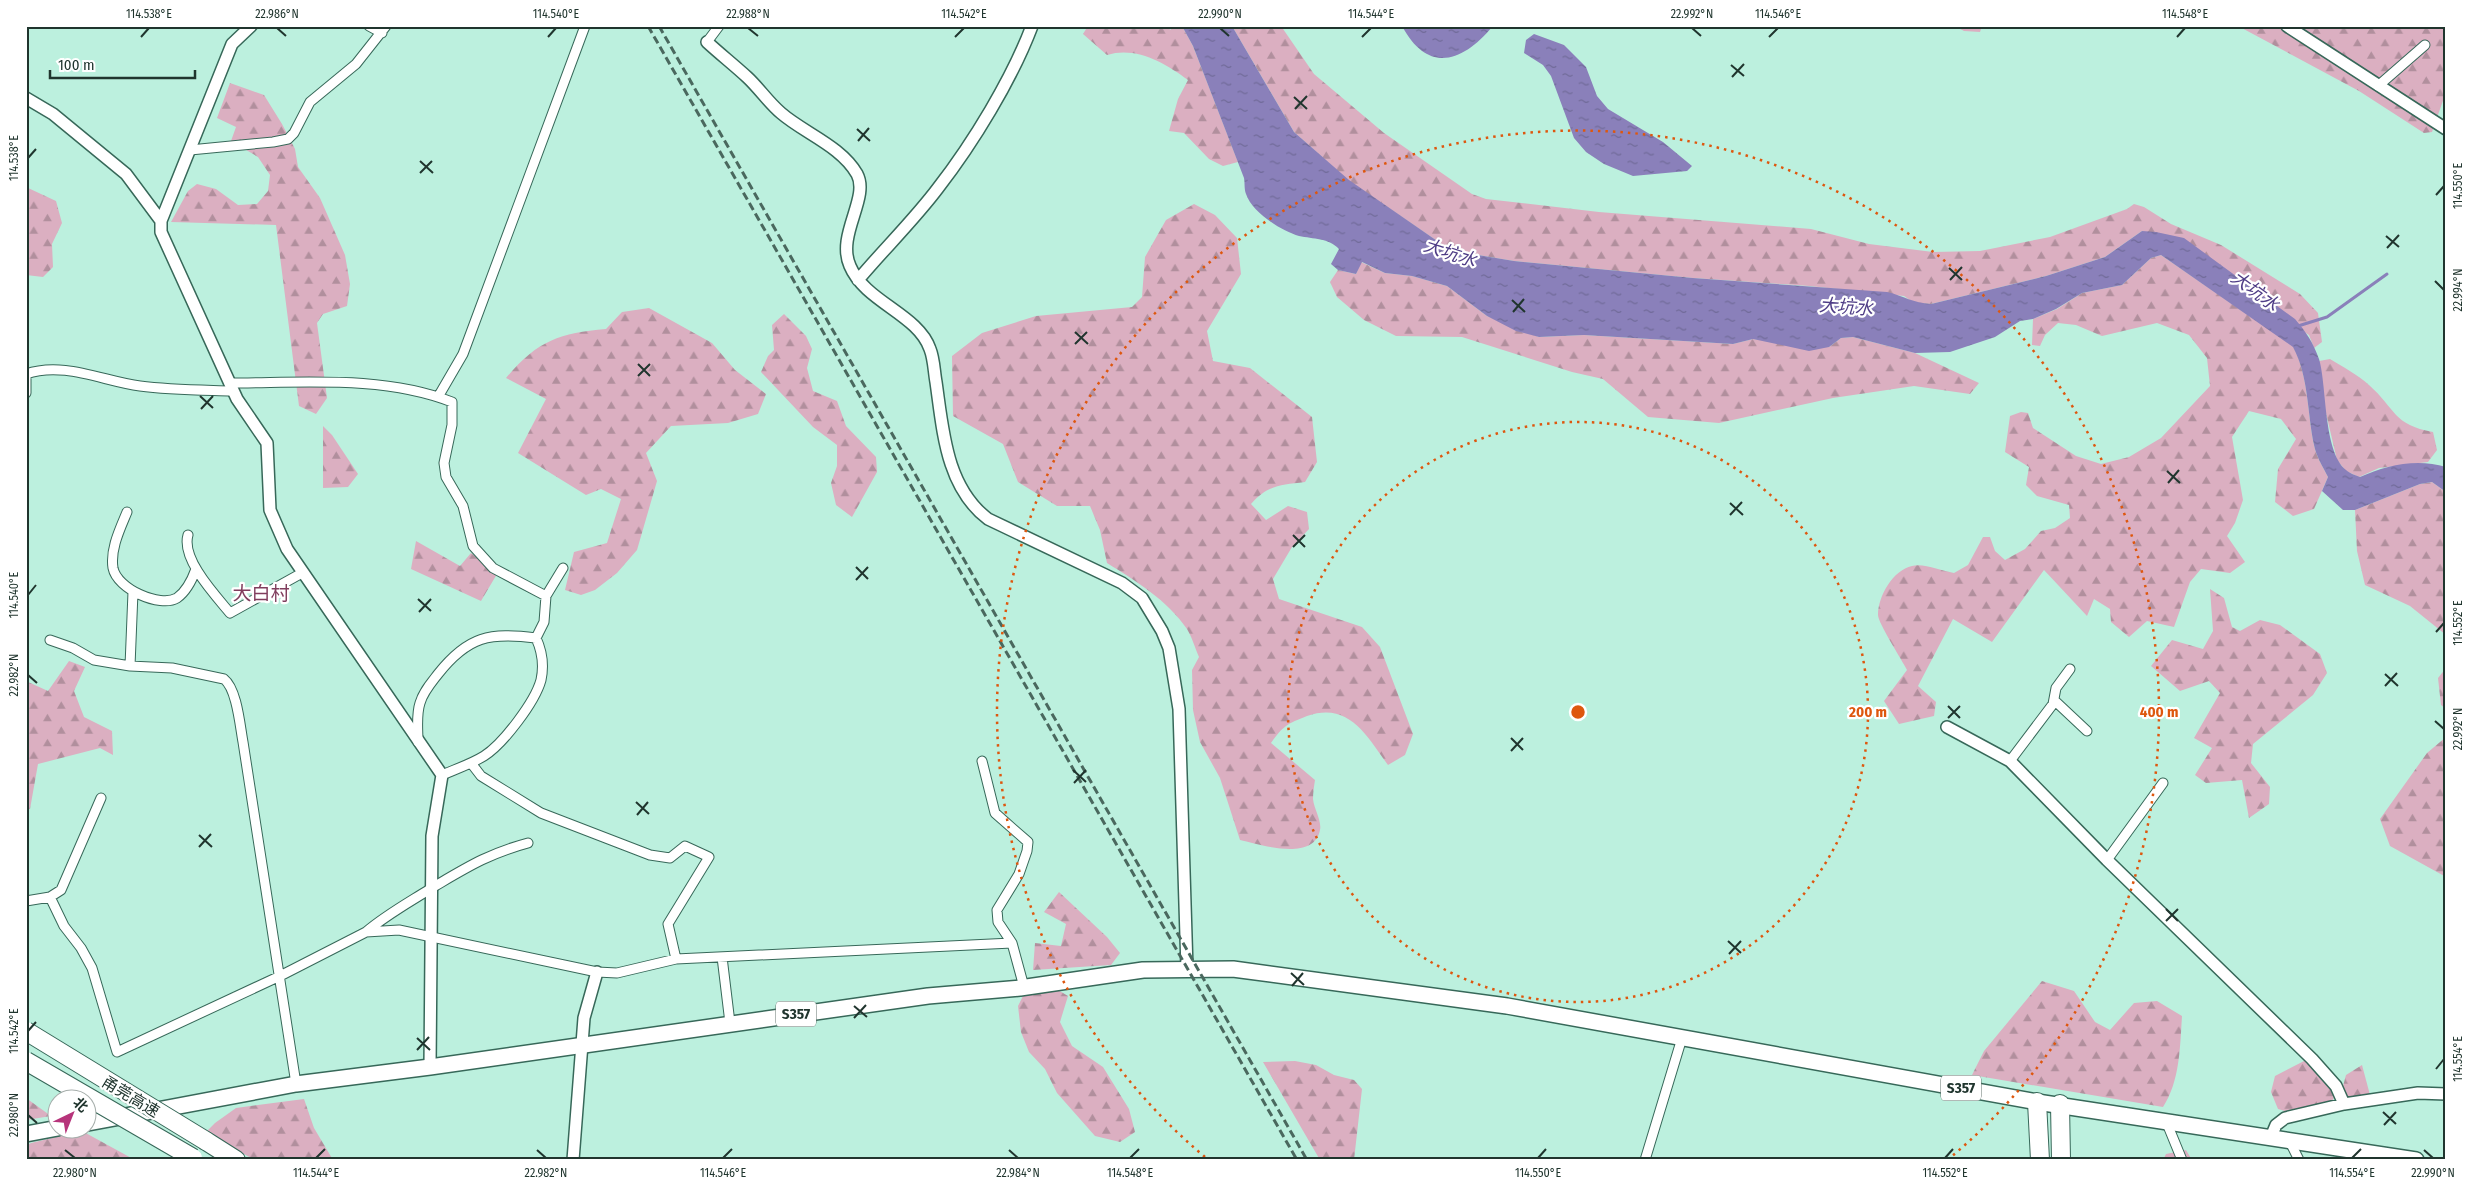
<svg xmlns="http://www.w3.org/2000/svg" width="2472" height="1186" font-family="'Fira Sans Condensed','Noto Sans SC',sans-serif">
<defs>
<pattern id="forest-firs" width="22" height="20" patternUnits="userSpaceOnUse" patternTransform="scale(1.25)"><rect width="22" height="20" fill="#dbafc1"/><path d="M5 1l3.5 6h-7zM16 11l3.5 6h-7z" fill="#b18f9d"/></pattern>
<pattern id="water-ripples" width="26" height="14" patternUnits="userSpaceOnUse" patternTransform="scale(1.25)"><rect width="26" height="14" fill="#8a80ba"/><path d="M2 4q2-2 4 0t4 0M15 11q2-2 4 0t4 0" fill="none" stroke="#706a98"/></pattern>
</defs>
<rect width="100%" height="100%" fill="#bcf0de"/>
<path fill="url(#forest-firs)" d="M1088,26h76l7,4v-4h11l11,20 45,116 -15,4 -14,-7 -25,-26 -15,-2 9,-32 10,-19c-23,-17 -52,-34 -81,-25l-24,-21z
M1232,26h49l33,48 70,59 88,61 14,5 113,13 212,17 58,15 64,8 47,-1 70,-14 77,-28 7,-5 10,3 27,17 50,21 79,49 18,19 4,29 -8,6 -5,-13 -167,-104 -37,26 -59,19 -115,28 -17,-1 -10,-7 -95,-10 -116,-8 -179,-17 -48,-8 -23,-8 -94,-64 -55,-49z
M1955,26h27l-2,6 -16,-1z
M2238,26h206l2,3v63l-14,40 -8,1 -65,-42z
M230,83l34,12 18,29 13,25 3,18 22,31 25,57 5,29 -3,22 -24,8 -6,9 10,75 -11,16 -17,-8 -23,-181 -105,-3 17,-31 9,-7 19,5 22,16 19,-1 11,-13 2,-16 -12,-18 -27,-16 5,-14 -19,-9z
M26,187l30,14 6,22 -10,21 1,23 -10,10 -17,-2z
M1194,204l21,11 22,23 4,36 -34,57 6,30 37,7 62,49 5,45 -12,20c-25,3 -37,3 -54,22l15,16 22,-14 19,6 2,17 -17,18 -19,32 6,20 83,28 18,20 33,87 -8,21 -17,10c-21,-29 -39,-64 -81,-49 -20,8 -23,9 -36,27l44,37c-1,6 -2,13 -2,19 1,10 9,22 7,31 -6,32 -59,15 -80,10l-20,-62 -20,-36 -7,-32 -1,-40 7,-13c-4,-9 -7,-20 -12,-28 -20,-29 -51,-48 -80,-66l-7,-33 -10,-24h-33l-39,-24 -15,-38 -50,-28 -1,-60 30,-23 54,-17 96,-9 10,-10 3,-40 21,-37z
M2161,255l132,91c16,31 14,66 21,99 2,11 9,22 14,32l-14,32 -21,7 -18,-14 3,-33 18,-30 -15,-20 -32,-8 -17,26 11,63 -8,23 -8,13 18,26 -15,11 -29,-4 -11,13 -16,45 -27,-6 -18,16 -18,-15 -1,-13 -16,-10 -7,17 -43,-46 -52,72 -39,-23 -35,67 18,16 -2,14 -35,8 -15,-23 23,-31c-5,-10 -29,-47 -29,-55 0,-19 15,-45 34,-49 12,-3 29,5 42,7l14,-8 15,-28h7l5,14 10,9 20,-11 16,-18 14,-3 15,-10 -1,-13 -32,-9 -11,-11 3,-18 -24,-15 5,-36 11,-4 7,1 5,15 43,28 25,8 28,-7 32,-19 49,-52 -3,-28 -18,-23 -32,-12 -55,13 -26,-11 -18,-2 -13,12 -5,11 -8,-1 1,-26 24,-10 25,-16 40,-8 29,-27z
M1361,262l24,11 27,3 35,10 40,30 52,21 45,-2 149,9 20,-5 76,8 12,-9 12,-1 62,16 64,30 -9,11 -56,-8 -81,12 -114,25 -71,-6 -45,-38 -31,-7 -110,-35 -66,-1 -32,-16 -27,-23 -7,-15 8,-12 18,4z
M649,308l63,35 23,27 31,24 -8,20 -30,9 -57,3 -25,27 11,28 -20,69 -20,23 -22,17 -14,5 -16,-5 9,-38 33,-9 14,-44 -20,-10 -15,6 -68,-42 28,-54 -40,-21c31,-37 53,-45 100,-49l16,-17z
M784,314l22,22 6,13 -5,19 6,23 24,10 9,25 30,31 1,15 -25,45 -16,-12 -5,-22 6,-17v-21l-24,-18 -52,-55 7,-16 6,-6 -2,-25z
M2330,359c13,8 28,16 39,26 27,24 24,40 64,47l4,18 -9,12 -49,6 -20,9 -13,-6 -9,-11 -12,-51 -6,-48z
M323,426l9,9 26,39 -10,13 -25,1z
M2432,482l14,10v143l-36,-29 -45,-21 -8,-34 -2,-41 65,-26z
M416,541l44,25 11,-13 26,21 -16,27 -70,-32z
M2210,589l14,9 8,29 8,4 20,-11 20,5 40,29 7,19 -14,22 -60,49 -2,19 19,24 -1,17 -20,14 -7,-38 -36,3 -11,-8 17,-27 -18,-10 26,-45 -11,-12 -29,10 -29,-25 21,-26 31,9 10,-18z
M69,661l16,6 -11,24 10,26 28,14 1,24 -13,-7 -62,16 -8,45 -4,1v-129l22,10z
M2446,668v41l-5,-4 -3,-27z
M2446,737v140l-56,-31 -10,-27 47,-66z
M1059,892l48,45 13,16 -9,12 -78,5 2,-27 26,3 5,-22 -22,-12z
M2042,981l32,10 21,31 15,8 24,-27 23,-2 25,15c-2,31 -2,65 -19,91l-191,-32 12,-24z
M1046,989l12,1 10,6 -8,26 12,24 31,21 26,42 6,23 -15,10 -25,-6 -38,-43 -12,-24 -16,-17 -8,-20 -3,-26 5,-10z
M2306,1060l24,25 4,13 -5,7 -44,6 -7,-2 -7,-17 4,-16z
M1295,1061l21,4 18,10 20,5 8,9 -8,71h-34l-57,-98z
M2362,1065l8,30 -22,4 -5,-13 3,-11z
M26,1098l25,18 -25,4z
M304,1099l10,29 19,32h-78l-50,-27 10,-10 21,-15z
M82,1131l53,29h-109v-14l5,-3z
M2186,1150l6,10h-29l3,-6z"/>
<path fill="url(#water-ripples)" d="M1182,26h50l62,106 55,48 94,65 23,8 48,8 179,17 194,14c17,4 26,11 44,12l115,-28 59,-19 37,-26 14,1 28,6 111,81c11,13 18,23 24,40 8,26 4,92 27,111 3,3 9,5 14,7 26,-12 57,-19 86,-10v25l-14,-10 -12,2 -65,26h-12l-21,-19 6,-14c-5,-10 -12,-21 -14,-32 -7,-33 -5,-68 -21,-98l-132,-92 -10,3 -29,27 -40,8 -26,16 -23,10 -13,2 -25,16 -45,15 -35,1 -62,-16 -12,1 -12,9 -20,4 -56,-12 -20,5 -149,-9 -45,2 -23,-6 -29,-15 -40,-30 -35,-10 -27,-3 -23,-11 -6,12 -18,-4 -7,-6 8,-15c-10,-11 -26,-10 -40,-13 -18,-5 -47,-24 -53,-42 -2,-5 -1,-11 -2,-16l-51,-132z
M1402,26h91c-31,37 -65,48 -91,0z
M1534,34l30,11 22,22 11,29 11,13 55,33 29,24 -5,5 -54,5 -29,-12 -18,-12 -12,-14 -23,-62 -8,-11 -19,-12 2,-13z"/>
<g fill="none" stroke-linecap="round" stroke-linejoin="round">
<path stroke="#8a80ba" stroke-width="3" d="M2298,326l29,-9 60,-43"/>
<g stroke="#376859" stroke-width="11">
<path id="minor" d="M369,26l13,7
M707,42l12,-16
M2378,86l47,-41
M190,150l83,-8 15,-3 6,-6 16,-31 46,-38 30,-38
M26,374c37,-13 77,7 114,12 30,4 62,4 92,5
M229,383c73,0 154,-8 223,19v23l-8,38 2,14 17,29 10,40 20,22 53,28
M26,393v-19
M438,397l25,-43 122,-328
M127,512c-7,17 -17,37 -14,56 4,21 47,40 64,30 10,-7 15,-18 19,-29
M188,535c-7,24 27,60 42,78l72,-40
M50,640l23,8 21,12 36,6 42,2 52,11c13,10 16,47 19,63l53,342
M130,666l3,-74
M2054,700l33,31
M418,742c0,-12 -2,-27 2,-39 3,-11 11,-20 18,-29 30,-38 52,-42 98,-36l8,-16 2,-26 17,-28
M982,761l13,52 33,29 -1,9 -8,23 -22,36 1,12 14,21 12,44
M2010,761l43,-57 3,-16 14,-19
M471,763l10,13 60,37 109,42 20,3 15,-12 24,11 -41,67 8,35
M442,775c14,-6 29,-11 42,-19 19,-12 51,-54 57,-76 3,-14 1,-29 -5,-42
M2107,860l56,-77
M50,897l14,29 17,22 11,20 25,84 163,-76 86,-44 33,-2 198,42 20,1 59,-14 336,-16
M26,901l24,-4 11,-7 40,-92
M366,932c20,-17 42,-29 64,-43 36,-21 57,-35 98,-46
M722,957l8,66
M2166,1121l16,39
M2289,1140l10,20
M1645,1160l37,-122"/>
</g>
<g stroke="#376859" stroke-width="14">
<path id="tertiary" d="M251,26l-19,18 -71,177v11l76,167 30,44 3,67 17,39 155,226 -10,61 -2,231
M2287,26l159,103
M707,42c13,12 27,23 40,35 12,11 21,25 34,36 23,20 60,33 76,61 13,24 -21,61 -7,92 15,36 68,48 80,83 4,10 4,22 6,33 7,49 10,105 52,137l134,64 20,15 20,33 7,17 10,61 8,260
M26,98l27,16 73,60 35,47
M858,280c26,-31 56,-60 80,-92 35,-45 74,-109 94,-162
M1947,727l63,34 97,99 205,199 24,27 8,18
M2271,1137l5,-12 9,-7 59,-14 74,-11 28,1
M573,1160l11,-142 13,-46"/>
</g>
<g stroke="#376859" stroke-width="18">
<path id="primary" d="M88,1123l208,-39 134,-17 498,-71 92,-8 123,-18 90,-1 274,37 530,96 379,58
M26,1134l32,-6"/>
</g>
<g stroke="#376859" stroke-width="20">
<path id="motorway" d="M2037,1102l3,58
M2060,1104l1,56
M206,1141l30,19"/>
</g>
<use href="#minor" stroke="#fff" stroke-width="9"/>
<use href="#tertiary" stroke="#fff" stroke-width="11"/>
<use href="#primary" stroke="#fff" stroke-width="15"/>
<use href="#motorway" stroke="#fff" stroke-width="18"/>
<path stroke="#4a685e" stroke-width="3" stroke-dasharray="8 4" stroke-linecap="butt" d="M648,26l649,1134
M659,26l648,1134"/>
<g stroke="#376859" stroke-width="20" stroke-linecap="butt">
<path id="motorway-bridge" d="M26,1031l180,110
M26,1061l167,97"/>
</g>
<use href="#motorway-bridge" stroke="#fff" stroke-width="18"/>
</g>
<path fill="none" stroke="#20352e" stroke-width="2" d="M277,28l9,8M748,28l10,8M1220,28l9,8M1692,28l9,8M141,37l8,-9M548,37l8,-9M955,37l9,-9M1362,37l9,-9M1769,37l9,-9M2177,37l8,-9M1731,65l13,11M1732,77l12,-13M1294,97l13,12M1295,109l12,-13M857,129l13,12M858,141l11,-13M28,158l8,-9M420,161l13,12M420,173l12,-12M2436,195l8,-9M2386,236l13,11M2387,248l12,-13M1949,268l13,12M1950,280l12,-13M2435,281l9,9M1512,300l13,12M1513,312l11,-13M1075,332l13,12M1075,344l12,-12M638,364l12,12M638,376l12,-12M200,396l13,12M201,409l12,-13M2167,471l13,12M2168,483l11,-13M1730,503l13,12M1730,515l12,-13M1293,535l12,12M1293,547l12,-12M856,567l12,12M856,580l12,-13M28,595l8,-10M418,599l13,12M419,612l12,-13M2436,632l8,-9M2385,674l13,12M28,675l9,8M2385,686l12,-13M1948,706l12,12M1948,718l12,-12M2435,721l9,8M1511,738l12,12M1511,751l12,-13M1073,770l13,12M1074,783l12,-13M636,802l13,12M637,815l11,-13M199,835l13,12M199,847l12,-13M2166,909l12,12M2166,921l12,-12M1728,941l13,12M1729,954l12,-13M1291,973l13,12M1292,986l11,-13M854,1006l13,11M854,1018l12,-13M28,1031l8,-9M417,1038l13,12M417,1050l12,-13M2436,1069l8,-10M2383,1112l13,12M28,1115l9,8M2384,1125l12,-13M65,1150l10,8M537,1150l9,8M1009,1150l9,8M2424,1150l9,8M316,1158l9,-9M723,1158l9,-9M1130,1158l9,-9M1538,1158l8,-9M1945,1158l8,-9M2352,1158l9,-9"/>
<g fill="none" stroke="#de570e" stroke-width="2.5" stroke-dasharray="2.5 5">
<circle cx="1578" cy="712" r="290"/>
<path d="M1205 1157A581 581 0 1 1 1951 1157"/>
</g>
<g text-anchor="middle" stroke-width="4.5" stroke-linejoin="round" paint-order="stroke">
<g fill="#fff" stroke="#63726d" stroke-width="1">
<rect x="776" y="1001.5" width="40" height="25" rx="4"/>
<rect x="1941" y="1075.5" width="40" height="25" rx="4"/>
</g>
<g font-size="15" font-weight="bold" fill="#20352e">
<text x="796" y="1019">S357</text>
<text x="1961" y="1093">S357</text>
</g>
<g font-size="16" fill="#20352e" stroke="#fff">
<text transform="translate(131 1096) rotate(31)" y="6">甬莞高速</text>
</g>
<g font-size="18" font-style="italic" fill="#4f3d86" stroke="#fff">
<text transform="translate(1450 253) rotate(18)" y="6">大坑水</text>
<text transform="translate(2255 291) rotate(36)" y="6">大坑水</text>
<text transform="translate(1846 307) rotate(4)" y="6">大坑水</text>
</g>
<g font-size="19" fill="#803d5d" stroke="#fff">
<text x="261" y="600">大白村</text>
</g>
</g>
<circle cx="1578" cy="712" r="8" fill="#de570e" stroke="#fff" stroke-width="2.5"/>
<g font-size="15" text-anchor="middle" font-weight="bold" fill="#de570e" stroke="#fff" stroke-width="4.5" stroke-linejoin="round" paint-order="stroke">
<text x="1868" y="717">200 m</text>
<text x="2159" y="717">400 m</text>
</g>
<rect width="2472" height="1186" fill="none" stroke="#ffffff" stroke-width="55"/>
<g transform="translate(72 1114) rotate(43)"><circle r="24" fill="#ffffff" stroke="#a6aeab"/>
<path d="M0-4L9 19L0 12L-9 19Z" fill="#b7347b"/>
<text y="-8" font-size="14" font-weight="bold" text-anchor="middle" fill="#20352e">北</text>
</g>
<path d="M50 70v8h145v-8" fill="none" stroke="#20352e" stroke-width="2.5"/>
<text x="58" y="70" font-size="15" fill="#20352e" stroke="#ffffff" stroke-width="4" paint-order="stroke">100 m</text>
<rect x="28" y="28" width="2416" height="1130" fill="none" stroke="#20352e" stroke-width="2"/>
<g font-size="12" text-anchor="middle" fill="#20352e">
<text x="149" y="18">114.538°E</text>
<text x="277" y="18">22.986°N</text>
<text x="556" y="18">114.540°E</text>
<text x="748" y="18">22.988°N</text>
<text x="964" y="18">114.542°E</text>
<text x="1220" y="18">22.990°N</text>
<text x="1371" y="18">114.544°E</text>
<text x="1692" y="18">22.992°N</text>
<text x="1778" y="18">114.546°E</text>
<text x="2185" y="18">114.548°E</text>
<text transform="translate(14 158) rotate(-90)" y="4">114.538°E</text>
<text transform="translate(2458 186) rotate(-90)" y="4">114.550°E</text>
<text transform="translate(2458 290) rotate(-90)" y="4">22.994°N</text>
<text transform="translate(14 595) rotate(-90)" y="4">114.540°E</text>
<text transform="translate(2458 623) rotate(-90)" y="4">114.552°E</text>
<text transform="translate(14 675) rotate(-90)" y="4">22.982°N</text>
<text transform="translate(2458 729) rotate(-90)" y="4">22.992°N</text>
<text transform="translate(14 1031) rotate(-90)" y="4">114.542°E</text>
<text transform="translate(2458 1059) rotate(-90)" y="4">114.554°E</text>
<text transform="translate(14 1115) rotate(-90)" y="4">22.980°N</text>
<text x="75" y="1177">22.980°N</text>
<text x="316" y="1177">114.544°E</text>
<text x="546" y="1177">22.982°N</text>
<text x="723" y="1177">114.546°E</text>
<text x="1018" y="1177">22.984°N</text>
<text x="1130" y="1177">114.548°E</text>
<text x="1538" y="1177">114.550°E</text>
<text x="1945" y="1177">114.552°E</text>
<text x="2352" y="1177">114.554°E</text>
<text x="2433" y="1177">22.990°N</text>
</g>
</svg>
